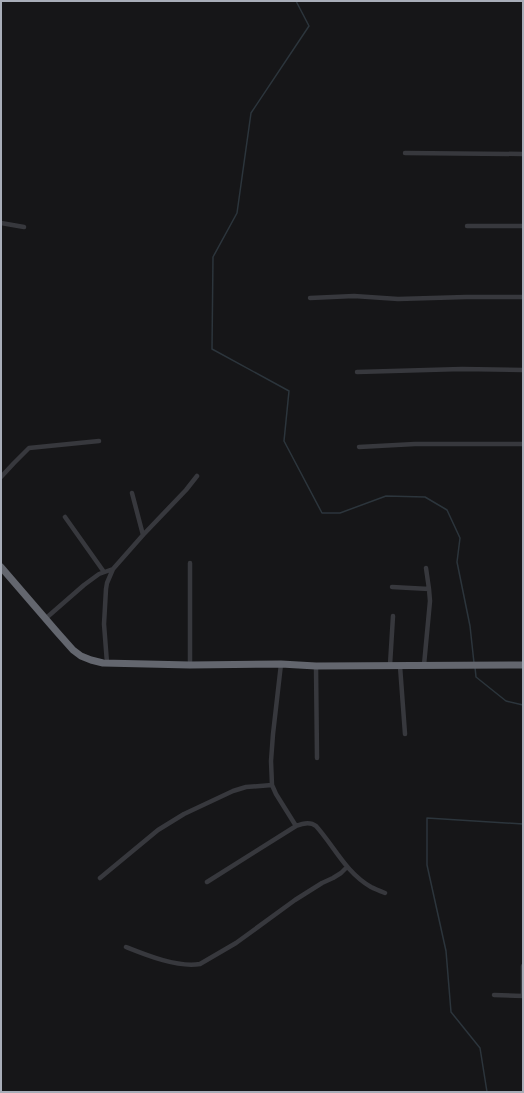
<svg xmlns="http://www.w3.org/2000/svg" width="524" height="1093" font-family="Quicksand,sans-serif">
<rect width="100%" height="100%" fill="#161618"/>
<g fill="none" stroke-linecap="round" stroke-linejoin="round">
<path stroke="#2c353c" stroke-width="1.5" d="M296,1l13,25 -58,87 -14,100 -24,44 -1,92 77,42 -5,50 38,72h18l46,-17 39,1 22,13 13,28 -3,24 13,64 4,37
M475,667l1,10 30,24 17,4
M487,1092l-7,-44 -29,-36 -5,-61 -19,-86v-47l96,6"/>
<path stroke="#37383d" stroke-width="4.5" d="M405,153l118,1
M1,223l23,4
M467,226h56
M310,298l44,-2 44,3 68,-2h57
M357,372l105,-3 61,1
M359,447l56,-3h108
M1,477l13,-14 15,-15 70,-7
M132,493l11,42
M65,517l39,55
M190,563v102
M392,587l37,2
M45,619l39,-34 15,-11 14,-5 30,-34 43,-45 11,-14
M107,663l-3,-39 2,-35 1,-6 6,-14
M281,664l-8,70 -2,27 1,24 4,9 20,32
M390,665l3,-49
M424,665l6,-64 -1,-12 -3,-21
M316,666l1,92
M400,666l5,68
M100,878l58,-48 26,-16 49,-23 13,-4 26,-2
M207,882l89,-56c7,-3 14,-5 20,0 18,20 30,47 55,61 4,2 9,4 14,6
M126,947c20,8 52,21 74,17l36,-21 59,-43 27,-17 11,-5 8,-5 6,-6
M494,995l29,1
M523,996v-30"/>
<path stroke="#63666e" stroke-width="7" d="M1,567l56,65 16,18 8,6 10,4 12,3 87,2 91,-1 35,2 207,-1"/>
</g>
<rect width="524" height="1093" fill="none" stroke="#a8adb8" stroke-width="4"/>
</svg>
